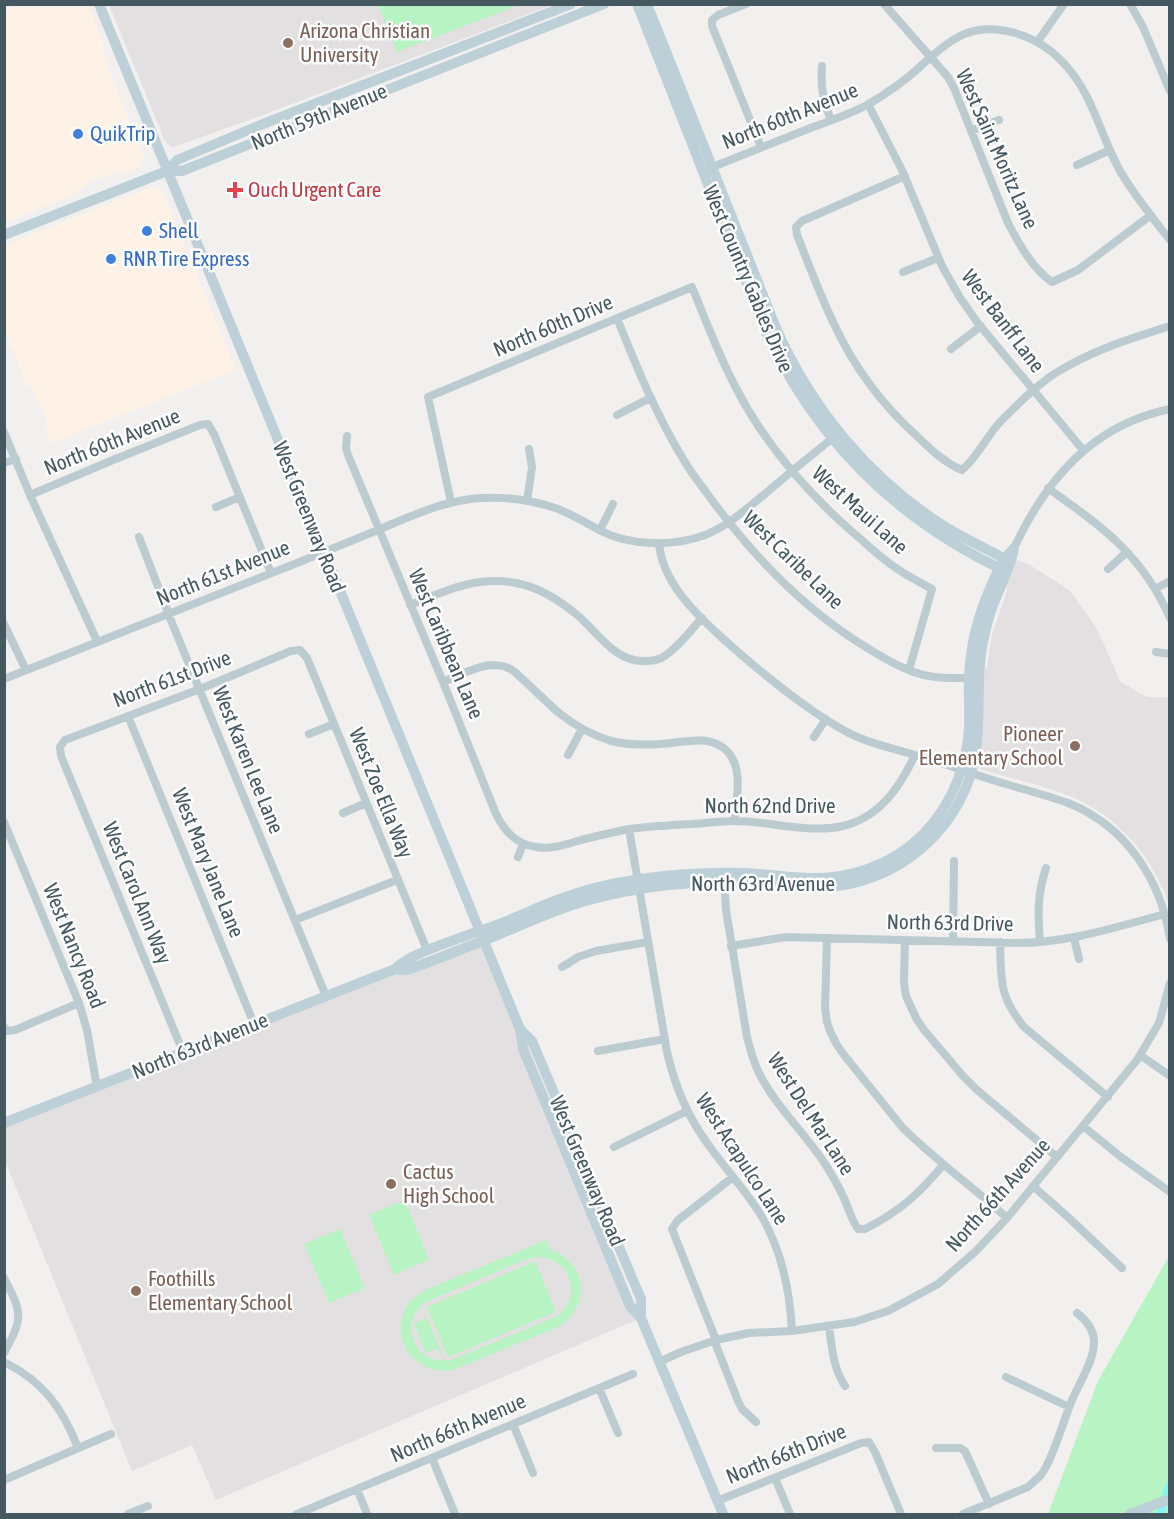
<svg xmlns="http://www.w3.org/2000/svg" width="1174" height="1519" font-family="'Asap Condensed',sans-serif">
<rect width="100%" height="100%" fill="#f2efef"/>
<path fill="#fef2e7" d="M22,4l66,1 14,34 5,25 37,94 -5,9 -7,3 -22,4 -20,8 -17,13 -68,27v-211z
M151,187l8,1 5,6 72,176 -185,73 -5,-13h-1l-1,-2 5,-2 -17,-40 -6,2 -1,-5 1,-1 -14,-33h-2l-2,-5 2,-1 -5,-13v-85z"/>
<path fill="#e3e0e1" d="M109,5h443l-281,107 -97,35h-3l-6,-6z
M1015,559l15,6 39,25 18,24 11,17 22,50 19,12 9,4h21v209l-5,-15 -10,-20 -10,-16 -13,-16 -22,-21 -24,-15 -15,-7 -26,-9 -62,-17 -4,-3 5,-96 4,-4 5,-33 15,-43v-6l5,-11z
M482,935l159,383 -425,182 -24,-55 -60,26 -127,-310v-38z"/>
<path fill="#b8f4c3" fill-rule="evenodd" d="M378,5h141l-122,47z
M405,1200l24,60 -35,15 -25,-60z
M340,1229l25,59 -36,15 -25,-59z
M546,1240l4,9c37,13 42,58 8,78l-105,43c-51,8 -73,-56 -28,-80zM540,1257c31,3 42,38 18,59l-107,44c-35,6 -54,-34 -27,-57l103,-44z
M1169,1256v258h-121l50,-133z
M535,1261l21,51 -108,45 -21,-50z
M425,1315h1l18,44h-1l-5,-11 -12,5 -12,-29 12,-6z"/>
<g fill="none" stroke-linecap="round" stroke-linejoin="round">
<path stroke="#81f6f5" stroke-width="8" d="M1160,1514l10,-30"/>
<path stroke="#bbcbd0" stroke-width="8" d="M746,4l-28,11 -6,5v6l49,121
M884,4l64,73 6,11 54,135c11,21 24,45 44,59l26,-12 73,-55
M1130,4l13,23 27,64
M1038,41l26,-37
M822,66c-2,20 1,36 9,54
M868,104l34,66 40,96 17,30 18,26 106,128
M971,131l28,-11
M1077,165l33,-15
M710,168c32,-13 65,-26 98,-39 19,-7 40,-14 59,-24 19,-11 39,-25 55,-40 30,-27 50,-44 93,-32 21,6 39,18 53,35 25,29 33,68 51,101 14,25 33,48 51,71
M905,176l-103,45 -6,6 1,8c12,30 23,60 37,89 20,43 49,82 84,113 13,13 27,26 44,33 16,-13 25,-35 40,-50 17,-17 33,-33 52,-46 36,-23 75,-35 116,-48
M903,272l35,-14
M617,318c20,50 40,99 68,144 6,11 14,20 21,30 44,61 98,118 163,157 15,9 31,19 48,24 18,6 36,5 55,5
M951,349l30,-23
M617,415l33,-17
M4,432l26,63 67,146
M347,436l-1,12 2,7 95,227 53,132c9,18 20,30 40,33 15,3 31,-3 45,-7 16,-4 32,-8 49,-11 21,-3 42,-4 63,-5 14,-1 28,-3 41,-3 34,0 77,13 109,5 37,-9 57,-39 72,-71
M4,463l12,-4
M1048,488c54,39 94,66 122,130
M30,495l83,-35 87,-35 8,-1 6,10 57,139
M527,501l5,-34 -3,-18
M451,502l-23,-105 264,-110c14,34 27,69 44,101 30,58 72,106 121,148 13,11 25,23 39,32 11,8 24,14 36,21l-23,81
M216,507l24,-10
M600,530l13,-26
M139,537l33,86 154,373
M659,544c4,38 34,67 61,92 31,28 62,54 96,77 14,9 28,19 44,25 16,7 35,11 52,16 29,8 57,19 87,28 23,7 47,13 69,21 58,23 93,77 102,136
M1014,548c32,-68 78,-123 156,-139
M1108,569l19,-17
M1155,589l15,-8
M410,605c34,-14 68,-30 106,-22 22,4 43,17 60,31 22,18 39,49 70,47 6,0 12,-1 17,-4 15,-9 27,-26 39,-39
M4,624l22,46
M1156,652l14,2
M4,679c98,-39 196,-77 293,-116 27,-11 54,-22 81,-33 24,-10 47,-21 72,-27 34,-9 75,-6 108,6 15,6 27,13 41,21 30,16 74,17 106,5 23,-9 41,-26 60,-41 23,-20 47,-39 70,-58
M443,682c15,-6 31,-15 47,-17 5,0 13,0 18,3 4,1 8,5 11,8 14,12 26,25 40,37 15,12 33,22 52,28 16,4 34,4 50,3 21,-1 48,-11 66,7 17,17 9,48 8,70
M128,716l126,308
M309,734l25,-10
M814,737l12,-18
M568,755l14,-26
M343,813l23,-10
M4,822l75,181 8,27 10,57
M629,829l38,223c8,35 21,66 43,95 17,24 37,45 52,70 20,35 28,73 30,114
M518,857l5,-13
M724,879l2,31 21,127c3,12 6,24 12,36 17,34 47,61 68,94 8,13 16,27 21,41 3,8 5,14 10,21h7c35,-18 53,-34 78,-64
M295,920l102,-40
M827,938l-2,70 2,14 3,9 7,14 7,10 58,72c33,33 71,60 105,91
M1074,938l5,21
M905,940l-1,43 2,13 10,22 8,12 39,46 14,14 80,67
M953,942l1,-81
M1000,942c1,38 -1,54 24,85l84,70
M1040,942c-2,-27 -3,-47 6,-74
M731,946l55,-9 231,6c51,0 99,-16 148,-29
M562,967l16,-10 18,-6 52,-9
M4,1027l3,4 8,-1 64,-27
M598,1051l67,-12
M183,1052l-122,-296 -1,-9 5,-7 135,-51 91,-38 9,-1 7,8 120,292
M1140,1055l30,21
M1083,1126l38,31 49,35
M614,1147l73,-36
M1033,1186l36,32 53,50
M4,1278c6,12 16,28 14,42 -1,11 -9,23 -14,33
M829,1326c3,22 4,42 16,60
M714,1340l24,61 4,8 14,13
M716,1340l-44,-111 5,-8 56,-44
M4,1362c39,19 59,47 74,86
M659,1362l22,-10 35,-12 33,-7 43,-2 62,-9 34,-11 50,-27 38,-33 31,-33 130,-158 22,-37 11,-40
M1006,1377l63,30
M599,1388l19,45
M513,1424l20,49
M936,1448h24l5,3 24,53
M432,1458l23,56
M775,1478l15,36
M4,1480l107,-46
M357,1489l10,25
M717,1501l144,-58 8,-1 6,10 26,62
M128,1514l20,-8
M297,1514l336,-140
M963,1514l65,-27 13,-12 5,-8c10,-20 16,-41 24,-62 7,-19 25,-44 24,-65 -1,-12 -8,-20 -17,-27"/>
<path stroke="#bdd0d8" stroke-width="10" d="M99,4l421,1025 3,20 107,257 11,12 82,196
M637,4l129,328c50,108 131,188 239,239
M647,4l19,47 110,277c36,81 93,150 168,198 21,13 43,23 65,35
M167,171l10,-11 86,-36 308,-120
M4,235l163,-64h15l422,-167
M395,969l12,1c37,-13 73,-28 110,-43 23,-10 47,-20 72,-27 23,-6 47,-11 71,-14 33,-4 66,-4 100,-2 25,1 51,6 77,2 70,-8 129,-65 139,-135 5,-35 0,-70 6,-104 3,-15 6,-30 12,-44 7,-19 17,-35 20,-55
M520,1029l12,12 109,258v19
M4,1123l391,-154c10,-10 22,-14 35,-20 21,-8 42,-16 64,-23 21,-8 42,-18 63,-26 26,-10 55,-17 83,-21 35,-5 69,-7 104,-6 24,1 49,5 73,5 33,0 67,-12 93,-32 36,-29 56,-72 59,-118 1,-16 -1,-33 0,-50 1,-31 9,-63 22,-92 7,-16 10,-25 23,-38
M1130,1514l40,-15"/>
</g>
<g fill="#8d6e63" stroke="#fff" stroke-width="2">
<circle cx="288" cy="43" r="6"/>
<circle cx="1075" cy="746" r="6"/>
<circle cx="391" cy="1184" r="6"/>
<circle cx="136" cy="1291" r="6"/>
</g>
<g fill="#3f7fe0" stroke="#fff" stroke-width="2">
<circle cx="78" cy="134" r="6"/>
<circle cx="147" cy="231" r="6"/>
<circle cx="111" cy="259" r="6"/>
</g>
<path fill="#e0444e" stroke="#fff" stroke-width="2" d="M232 181h6v6h6v6h-6v6h-6v-6h-6v-6h6z"/>
<g text-anchor="middle" stroke-width="5" stroke-linejoin="round" paint-order="stroke">
<g font-size="21" fill="#785e54" stroke="#fff" text-anchor="start">
<text x="300" y="38">Arizona Christian<tspan x="300" dy="24">University</tspan></text>
<text x="1063" y="741" text-anchor="end">Pioneer<tspan x="1063" dy="24">Elementary School</tspan></text>
<text x="403" y="1179">Cactus<tspan x="403" dy="24">High School</tspan></text>
<text x="148" y="1286">Foothills<tspan x="148" dy="24">Elementary School</tspan></text>
</g>
<g font-size="21" fill="#45585f" stroke="#fff">
<text transform="translate(790 116) rotate(-22)" y="7">North 60th Avenue</text>
<text transform="translate(319 117) rotate(-22)" y="7">North 59th Avenue</text>
<text transform="translate(997 149) rotate(66)" y="7">West Saint Moritz Lane</text>
<text transform="translate(748 279) rotate(67)" y="7">West Country Gables Drive</text>
<text transform="translate(1003 321) rotate(53)" y="7">West Banff Lane</text>
<text transform="translate(553 326) rotate(-23)" y="7">North 60th Drive</text>
<text transform="translate(112 442) rotate(-22)" y="7">North 60th Avenue</text>
<text transform="translate(860 510) rotate(42)" y="7">West Maui Lane</text>
<text transform="translate(309 517) rotate(68)" y="7">West Greenway Road</text>
<text transform="translate(793 560) rotate(44)" y="7">West Caribe Lane</text>
<text transform="translate(223 573) rotate(-22)" y="7">North 61st Avenue</text>
<text transform="translate(446 644) rotate(67)" y="7">West Caribbean Lane</text>
<text transform="translate(172 679) rotate(-21)" y="7">North 61st Drive</text>
<text transform="translate(248 760) rotate(68)" y="7">West Karen Lee Lane</text>
<text transform="translate(381 793) rotate(68)" y="7">West Zoe Ella Way</text>
<text x="770" y="813">North 62nd Drive</text>
<text transform="translate(208 863) rotate(68)" y="7">West Mary Jane Lane</text>
<text x="763" y="891">North 63rd Avenue</text>
<text transform="translate(137 893) rotate(68)" y="7">West Carol Ann Way</text>
<text transform="translate(950 923) rotate(1)" y="7">North 63rd Drive</text>
<text transform="translate(74 946) rotate(68)" y="7">West Nancy Road</text>
<text transform="translate(200 1046) rotate(-22)" y="7">North 63rd Avenue</text>
<text transform="translate(811 1114) rotate(57)" y="7">West Del Mar Lane</text>
<text transform="translate(742 1159) rotate(57)" y="7">West Acapulco Lane</text>
<text transform="translate(587 1171) rotate(67)" y="7">West Greenway Road</text>
<text transform="translate(998 1195) rotate(-48)" y="7">North 66th Avenue</text>
<text transform="translate(458 1428) rotate(-23)" y="7">North 66th Avenue</text>
<text transform="translate(786 1454) rotate(-22)" y="7">North 66th Drive</text>
</g>
<g font-size="21" fill="#366cbe" stroke="#fff" text-anchor="start">
<text x="90" y="141">QuikTrip</text>
<text x="159" y="238">Shell</text>
<text x="123" y="266">RNR Tire Express</text>
</g>
<g font-size="21" fill="#be3a42" stroke="#fff" text-anchor="start">
<text x="248" y="197">Ouch Urgent Care</text>
</g>
</g>
<rect width="1174" height="1519" fill="none" stroke="#45585f" stroke-width="12"/>
</svg>
